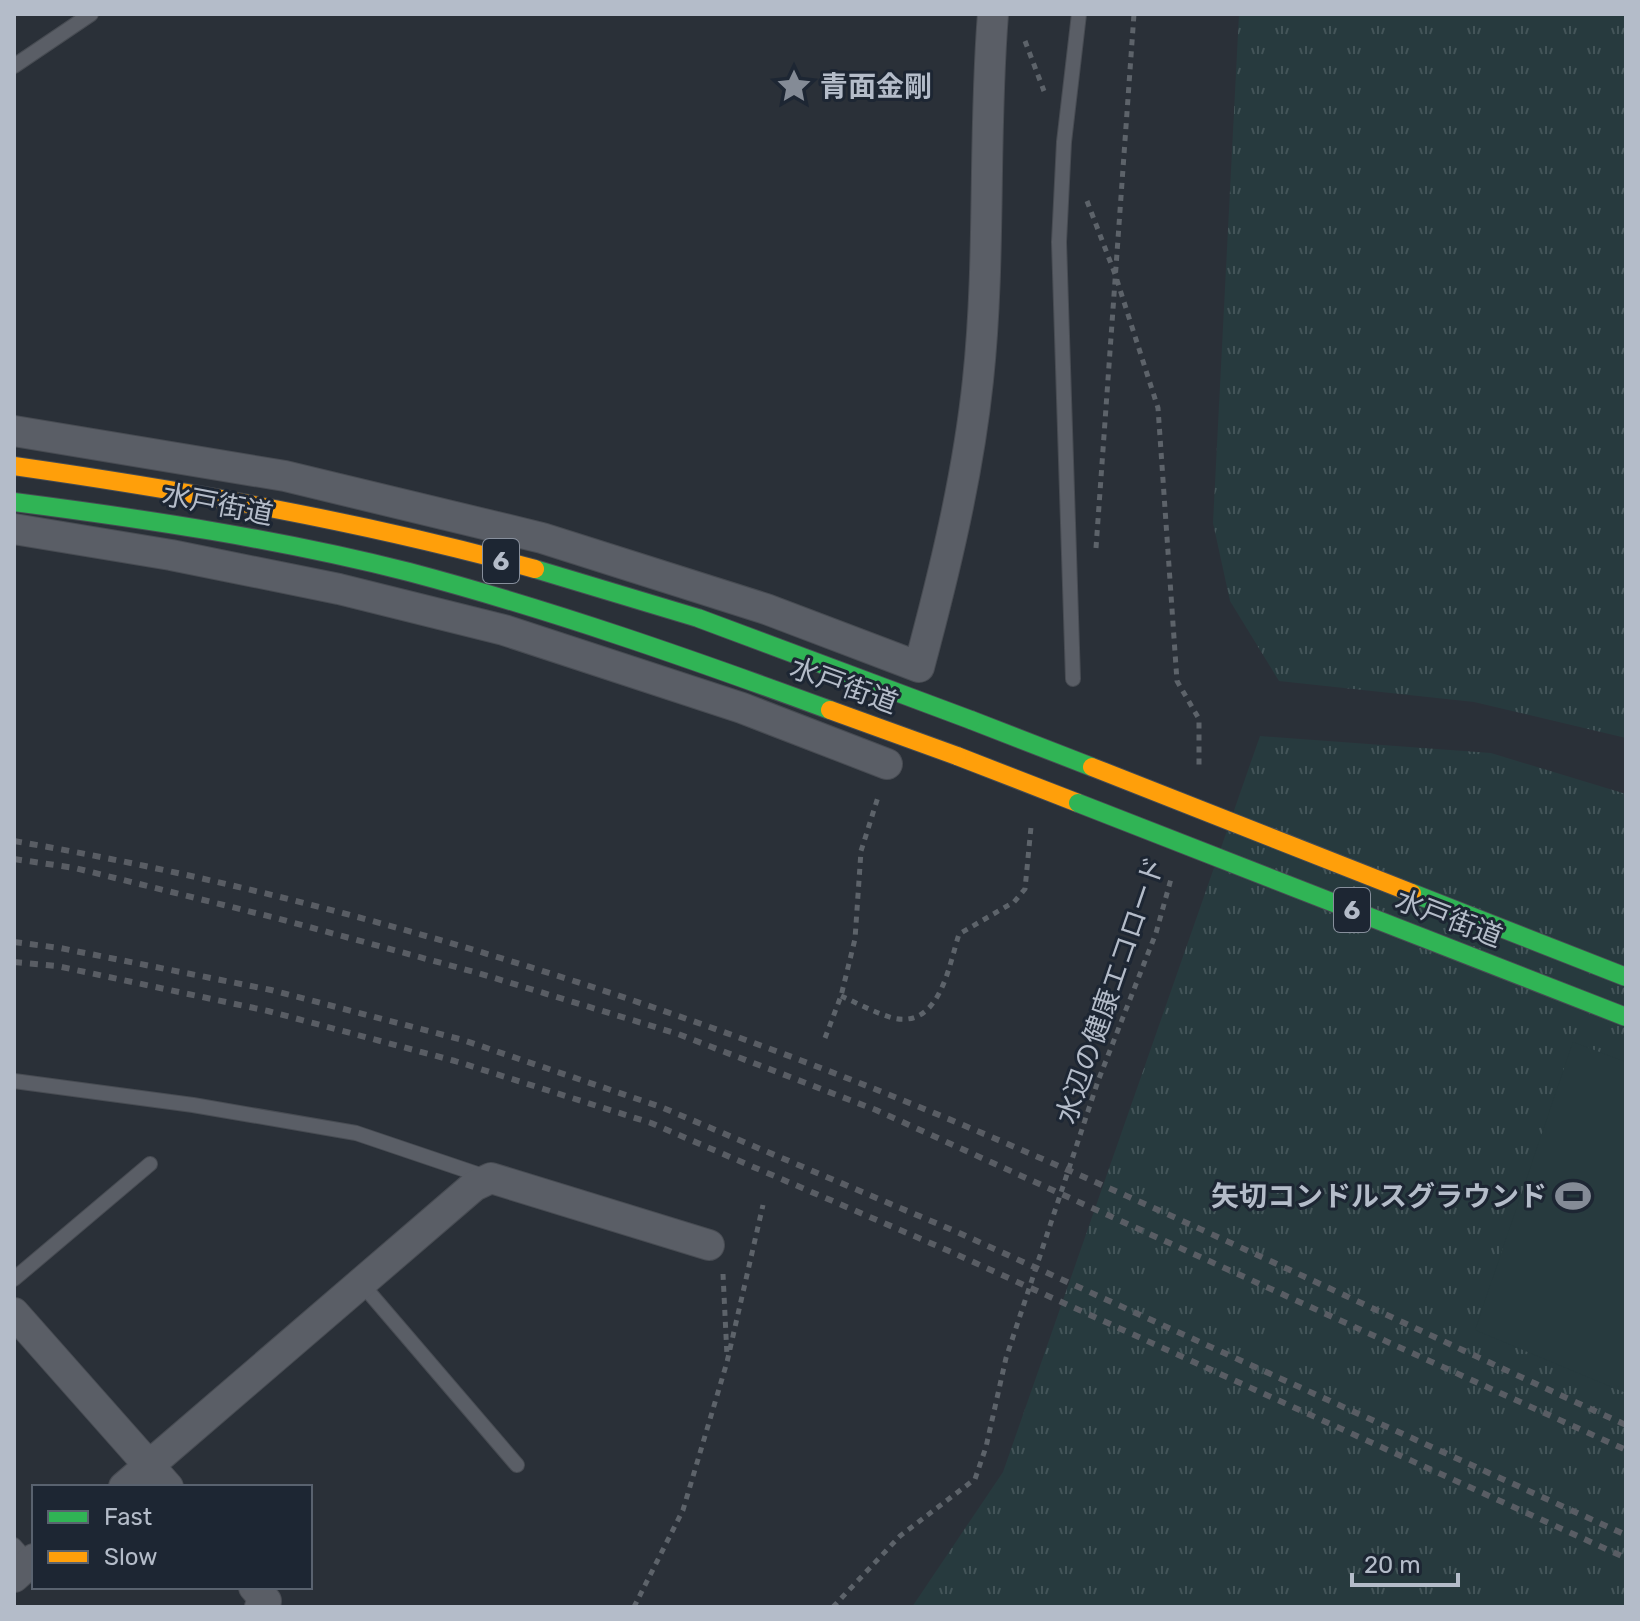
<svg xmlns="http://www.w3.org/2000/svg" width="1640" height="1621" font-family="Rubik,'Noto Sans JP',sans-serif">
<defs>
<pattern id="grass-tufts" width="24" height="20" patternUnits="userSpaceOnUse" patternTransform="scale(2)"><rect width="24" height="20" fill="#273a3e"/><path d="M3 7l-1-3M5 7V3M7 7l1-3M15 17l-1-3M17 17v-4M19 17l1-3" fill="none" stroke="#445559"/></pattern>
</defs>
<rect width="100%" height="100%" fill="#2a3038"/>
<path fill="url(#grass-tufts)" d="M1239,14h387v724l-152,-36 -195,-21 -49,-80 -17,-78z
M1260,736l231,17 135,41v813h-714l91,-135z"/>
<path fill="#273a3e" d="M1573,1042l53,20v331l-151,-63z"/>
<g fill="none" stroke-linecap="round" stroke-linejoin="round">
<g stroke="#484c53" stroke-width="16">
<path id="lane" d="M14,66l77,-52
M1073,679l-14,-437 5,-100 15,-128
M14,1081l179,24 163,28 130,44
M14,1279l136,-115
M361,1283l156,182
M14,1545l16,18"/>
</g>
<g stroke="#484c53" stroke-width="32">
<path id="street" d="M14,431l271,45 257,62 224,71 153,58c25,-93 49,-191 59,-287 13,-122 5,-244 15,-366
M14,529l157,26 168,34 165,41 238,78 145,56
M14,1313l154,174
M124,1487l350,-301 17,-8 218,67
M14,1577l20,-18
M254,1587l12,14 -6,6"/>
</g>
<g stroke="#474c53" stroke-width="20">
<path id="fast" d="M971,720l121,47"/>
</g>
<g stroke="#474c53" stroke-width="20">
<path id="slow" d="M957,756l121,47"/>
</g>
<path stroke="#5d636a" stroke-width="5" stroke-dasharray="6 6" stroke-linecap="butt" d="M1025,41l19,50
M1087,201l28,73 43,134 19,273 22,38v50
M1096,548l38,-534
M841,996c16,7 34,17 52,22 47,11 56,-53 66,-84l55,-32 11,-13 6,-62
M825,1038l16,-42 14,-57 6,-88 18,-57
M723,1274l4,82
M634,1607l49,-97 44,-148 36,-157
M833,1607l67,-71 75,-57 11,-32 20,-89 92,-277 58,-148 15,-54"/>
<use href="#lane" stroke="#5a5e66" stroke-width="14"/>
<use href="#street" stroke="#5a5e66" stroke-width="30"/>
<use href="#fast" stroke="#30b455" stroke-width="18"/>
<use href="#slow" stroke="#ff9f0a" stroke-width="18"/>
<path stroke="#595d64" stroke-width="6" stroke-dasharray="8 8" stroke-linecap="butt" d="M14,841c328,56 676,167 982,298 212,90 420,191 630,286
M14,859l61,9 201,50 202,55 200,61 198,76 750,340
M14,942l46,6 211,42 192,50 198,67 296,125 669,303
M14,962l43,4 211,45 187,50 196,62 298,128 677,307"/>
<g stroke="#474c53" stroke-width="20" stroke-linecap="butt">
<path id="fast-bridge" d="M14,502c132,17 265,37 395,70 143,38 282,87 421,138
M535,569l163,49 273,102
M1078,803l548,214
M1412,893l214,84"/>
</g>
<g stroke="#474c53" stroke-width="20" stroke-linecap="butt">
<path id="slow-bridge" d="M14,466c175,25 350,56 521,103
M830,710l127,46
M1092,767l320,126"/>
</g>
<use href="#fast-bridge" stroke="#30b455" stroke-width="18"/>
<use href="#slow-bridge" stroke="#ff9f0a" stroke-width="18"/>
</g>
<defs>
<g id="sight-bare" transform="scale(2.76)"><path d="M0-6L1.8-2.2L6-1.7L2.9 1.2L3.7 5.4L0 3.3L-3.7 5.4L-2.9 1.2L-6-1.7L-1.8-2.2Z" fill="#848b96" stroke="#1d2633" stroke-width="2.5" paint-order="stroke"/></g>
<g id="stadium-bare" transform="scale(2.76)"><path d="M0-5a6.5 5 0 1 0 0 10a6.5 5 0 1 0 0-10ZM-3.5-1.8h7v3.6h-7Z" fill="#848b96" stroke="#1d2633" stroke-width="2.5" paint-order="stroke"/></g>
</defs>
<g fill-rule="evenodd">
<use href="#sight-bare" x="794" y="86"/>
<use href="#stadium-bare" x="1573" y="1196"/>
</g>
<g text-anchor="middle" stroke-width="6" stroke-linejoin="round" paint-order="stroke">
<g fill="#1d2633" stroke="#878f9c" stroke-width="2">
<rect x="483" y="539" width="36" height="44" rx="6"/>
<rect x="1334" y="888" width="36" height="44" rx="6"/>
</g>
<g font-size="26" font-weight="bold" fill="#b4bcc9">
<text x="501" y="570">6</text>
<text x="1352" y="919">6</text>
</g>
<g font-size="28" font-weight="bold" fill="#b4bcc9" stroke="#1d2633" text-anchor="start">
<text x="820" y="96">青面金剛</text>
<text x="1547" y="1206" text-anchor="end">矢切コンドルスグラウンド</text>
</g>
<g font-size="28" fill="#b4bcc9" stroke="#1d2633">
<text transform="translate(218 504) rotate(11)" y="10">水戸街道</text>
<text transform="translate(844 685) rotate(20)" y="10">水戸街道</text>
<text transform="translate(1449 918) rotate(21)" y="10">水戸街道</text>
<text transform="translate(1110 990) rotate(-71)" y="10">水辺の健康エコロード</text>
</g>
</g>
<rect width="1640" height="1621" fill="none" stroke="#b4bcc9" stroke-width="32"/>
<rect x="32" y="1485" width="280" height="104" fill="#1d2633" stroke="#59626f" stroke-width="2"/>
<rect x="48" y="1511" width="40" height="12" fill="#30b455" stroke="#59626f" stroke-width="2"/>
<text x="104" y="1525" font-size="24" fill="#b4bcc9">Fast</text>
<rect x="48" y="1551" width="40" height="12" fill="#ff9f0a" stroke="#59626f" stroke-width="2"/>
<text x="104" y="1565" font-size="24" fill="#b4bcc9">Slow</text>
<path d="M1352 1573v12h106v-12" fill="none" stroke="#b4bcc9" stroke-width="4"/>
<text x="1364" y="1573" font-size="24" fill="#b4bcc9" stroke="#1d2633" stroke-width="6" paint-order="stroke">20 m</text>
</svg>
